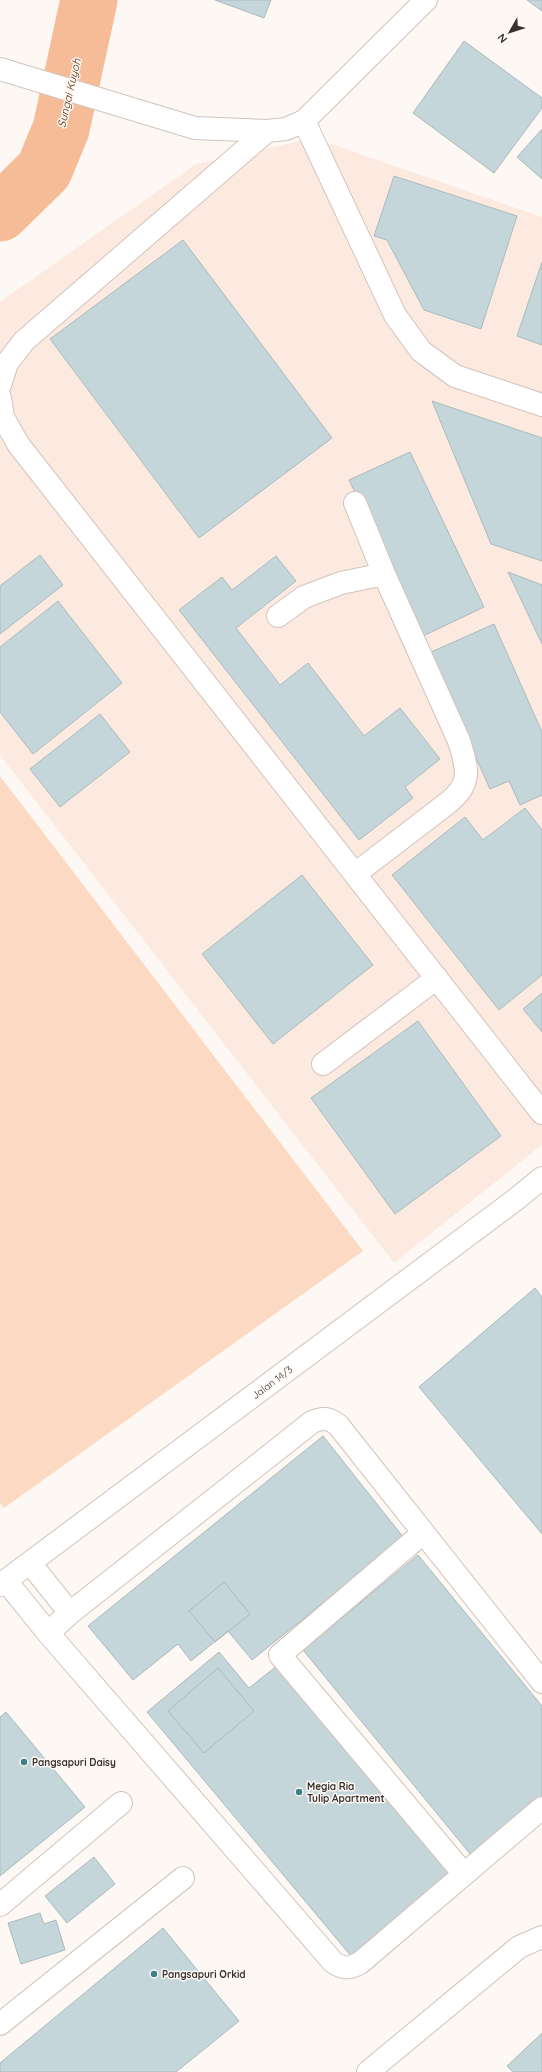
<svg xmlns="http://www.w3.org/2000/svg" width="542" height="2072" font-family="Quicksand,sans-serif">
<rect width="100%" height="100%" fill="#fef8f4"/>
<path fill="#fceae0" d="M314,138l228,79v928l-148,118 -394,-508v-453l196,-138z"/>
<path fill="#fcd9c3" d="M0,776l363,475 -359,257 -4,-5z"/>
<g fill="none" stroke-linecap="round" stroke-linejoin="round">
<path stroke="#f6bb97" stroke-width="57" d="M0,213l44,-43 17,-41 28,-129"/>
</g>
<path fill="#c4d6d9" stroke="#a9bbbe" d="M215,0h56l-7,18z
M527,0h15v11z
M464,41l78,57v10l-48,65 -81,-60z
M542,129v50l-25,-22z
M394,176l123,40 -36,113 -57,-19 -37,-70 -13,-4z
M183,240l149,198 -133,100 -149,-199z
M542,262v83l-25,-9z
M432,401l110,37v123l-51,-17z
M410,452l74,155 -61,29 -74,-156z
M40,555l23,30 -63,49v-48z
M276,556l20,25 -60,47 44,57 28,-22 56,73 36,-28 40,51 -35,28 8,11 -54,42 -180,-230 43,-33 10,13z
M508,572l34,13v59z
M58,601l64,82 -89,71 -33,-42v-65z
M494,624l48,108v63l-22,10 -11,-24 -19,8 -61,-136z
M100,714l30,38 -70,55 -30,-38z
M525,808l17,22v145l-43,35 -107,-135 73,-58 18,23z
M302,875l71,90 -100,79 -71,-90z
M542,993v39l-19,-23z
M418,1021l83,115 -106,78 -84,-116z
M535,1288l7,9v237l-123,-147z
M323,1436l81,102 -152,122 -24,-29 -37,30 -13,-17 -45,36 -45,-54z
M418,1555l124,151v90l-71,59 -168,-205z
M224,1582l26,32 -35,28 -26,-31z
M219,1652l30,36 29,-23 173,207 -100,84 -204,-244z
M218,1668l36,43 -50,42 -36,-42z
M6,1712l79,95 -85,69v-159z
M94,1857l21,27 -48,39 -22,-27z
M40,1913l4,11 12,-4 9,30 -44,14 -13,-41z
M163,1928l76,93 -63,51h-176v-9z
M542,2033v39h-29l-6,-6z"/>
<g fill="none" stroke-linecap="round" stroke-linejoin="round">
<g stroke="#d2c3bb" stroke-width="24">
<path id="minor" d="M0,69l195,59 72,3 19,-2 18,-8 122,-121
M304,121l91,194 26,36 34,25 87,29
M0,385l7,-22 17,-22 243,-210
M0,398l3,19 15,27 524,669
M278,616l26,-19 37,-14 43,-9
M355,874l94,-72c24,-20 18,-34 10,-61l-75,-167 -29,-71
M323,1064l114,-86
M423,1533l-143,122 184,219
M30,1563l40,50
M6,1581l42,52
M0,1585l515,-385 27,-22
M542,1682l-204,-257c-9,-7 -15,-8 -26,-3l-242,191 -22,20 285,329c10,7 16,7 27,1l182,-155
M0,1905l121,-102
M0,2024l183,-146
M368,2072l151,-125 23,-10"/>
</g>
<use href="#minor" stroke="#fff" stroke-width="22"/>
</g>
<g fill="#3b818c" stroke="#fef8f4" stroke-width="1.5">
<circle cx="24" cy="1762" r="4"/>
<circle cx="299" cy="1792" r="4"/>
<circle cx="154" cy="1974" r="4"/>
</g>
<g text-anchor="middle" stroke-width="3" stroke-linejoin="round" paint-order="stroke">
<g font-size="10" fill="#38322f" stroke="#fef8f4">
<text transform="translate(272 1382) rotate(-37)" y="4">Jalan 14/3</text>
</g>
<g font-size="10" font-weight="bold" fill="#38322f" stroke="#fef8f4" text-anchor="start">
<text x="32" y="1766">Pangsapuri Daisy</text>
<text x="307" y="1790">Megia Ria<tspan x="307" dy="12">Tulip Apartment</tspan></text>
<text x="162" y="1978">Pangsapuri Orkid</text>
</g>
<g font-size="11" font-style="italic" fill="#562805" stroke="#fef8f4">
<text transform="translate(69 93) rotate(-77)" y="4">Sungai Kuyoh</text>
</g>
</g>
<g transform="translate(510 32) rotate(231)" stroke="#fef8f4" stroke-width="3" paint-order="stroke">
<path d="M0-3L7 15L0 10L-7 15Z" fill="#38322f"/>
<text y="-6" font-size="11" font-weight="bold" text-anchor="middle" fill="#38322f">N</text>
</g>
</svg>
